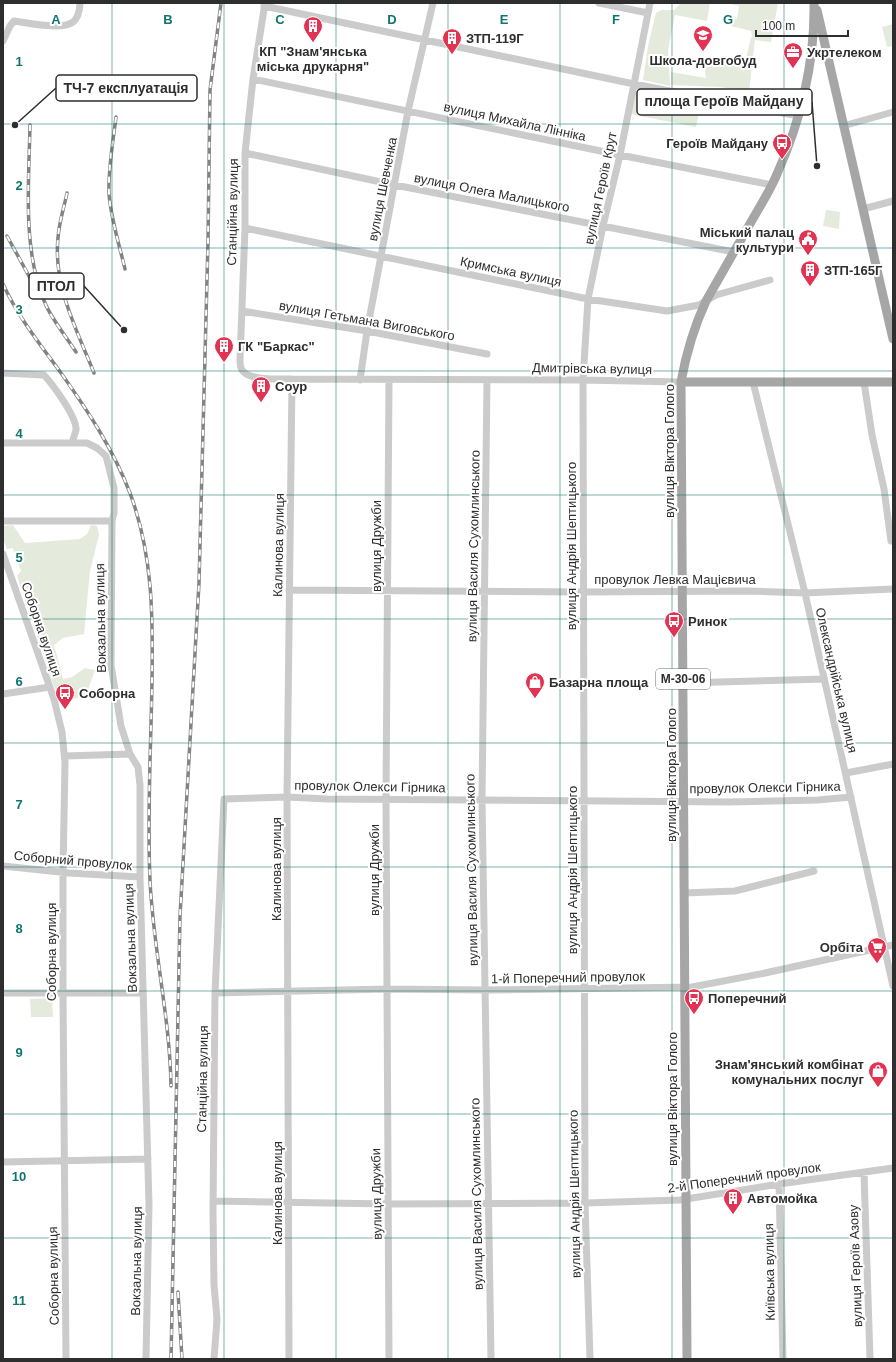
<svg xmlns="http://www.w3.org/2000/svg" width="896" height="1362" font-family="Arial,sans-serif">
<rect width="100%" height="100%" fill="#fff"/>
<path fill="#e5ebdc" d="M681,3h29l-3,18 -32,-6 -7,35 2,36 -27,-6 5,-34 8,-33 5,-3h13z
M726,3h52l-7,39 -16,-2 -6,52 -29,-5 -49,-2v-13l35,6 -2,-14 2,-7 39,7 6,-27h1l-1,-6 -28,-7 2,-6 12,1 2,-13z
M893,24v22l-6,1 -5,-20z
M636,87l50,9 3,9 11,3 -4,19 -66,-13z
M826,210l14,2 -1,17 -16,-3z
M13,525l12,18 55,-4 7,-5 4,-9 6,1 2,9 -9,36 -6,63 -21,4 -9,7 9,34 9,-2 13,-9 10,2 -9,25 -19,6 -9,-5 -6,-15 -35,-105 4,-5 -8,-23 -6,1 -4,-10v-13z
M52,998l1,19h-22l-1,-18z"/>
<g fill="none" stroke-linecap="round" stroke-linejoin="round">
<path stroke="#cbcbcb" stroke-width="7" d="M265,3l-12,76 -8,74v75l-5,132c0,3 0,7 2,10 7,11 37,9 50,9l291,1 98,2
M599,3l49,10
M264,6l370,78 164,32
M3,41l7,-15 4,-5c14,2 43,8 55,3 8,-2 11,-13 11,-21
M253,79l367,76 147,29 4,2
M843,126l50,-14
M245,153l150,32 339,67
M863,209l30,-8
M245,228l343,71 79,12 32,-6 17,-10 54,-15
M242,311l125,20 120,23
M3,373l41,2c9,10 33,42 32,55 -1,4 -3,9 -4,13h15l10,5 9,8 8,32v25l-2,8 -1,144 10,61 9,28 8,13 2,18v92l9,328 -3,154
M360,380l7,-49 14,-75 27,-145 25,-108
M487,380l-5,420 9,559
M753,382l52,211 88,393
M864,382l8,53 12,54 7,52
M3,443h69
M3,521h109
M3,554l51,145 8,33 3,31 -2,109v121l3,366
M289,590l294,2 164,-1 58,2 88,-4
M683,683l141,-4
M3,694l47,-7
M65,756l65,-2
M846,773l47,-9
M3,866l66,7 71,4
M684,893l51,-2 79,-20
M3,993h140
M215,993l172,-4 98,1 207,-3 73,-14 128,-28
M3,1162l145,-3
M864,1173l6,186
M779,1184l4,175
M213,1201l175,3 197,-1 95,-3 99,-16 114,-16
M214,1359l3,-40 -3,-34 -1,-72 2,-220 9,-194 63,-2 40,2 402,3 89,-2 33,-3
M289,1359l-2,-562 5,-418
M389,1359l-3,-560 3,-419
M590,1359l-5,-156 -2,-823 5,-81 15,-73 17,-71 30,-152"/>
<path stroke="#a6a6a6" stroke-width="9" d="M817,10l76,329
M681,382h212
M687,1359l-6,-977c5,-28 13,-55 25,-81 15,-26 30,-53 45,-79 9,-16 19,-31 26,-48 24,-53 38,-113 37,-171"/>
<g stroke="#838383" stroke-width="3.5">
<path id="rail" d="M116,117c-3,25 -8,52 -7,77 2,25 10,50 16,75
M30,125c-1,57 -8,125 15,178 6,15 22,35 31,49
M67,193c-3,15 -8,29 -9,45 -5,48 19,92 36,135
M7,236l28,51
M3,284c15,33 37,60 58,89 27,38 52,76 69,120 23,62 23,123 22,188 -1,66 -5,133 -2,199 3,69 20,137 21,206
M178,1292l4,67
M171,1359l9,-443 19,-333 9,-341 2,-152 11,-87"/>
</g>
<use href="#rail" stroke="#fff" stroke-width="2" stroke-dasharray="6" stroke-linecap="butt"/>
</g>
<path fill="none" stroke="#0f766e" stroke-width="1" stroke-opacity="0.55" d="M112,3v1356M224,3v1356M336,3v1356M448,3v1356M560,3v1356M672,3v1356M784,3v1356M3,124h890M3,248h890M3,371h890M3,495h890M3,619h890M3,743h890M3,867h890M3,991h890M3,1114h890M3,1238h890"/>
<defs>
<g id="building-pin" transform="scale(1)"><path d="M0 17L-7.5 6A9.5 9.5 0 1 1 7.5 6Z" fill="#e03452" stroke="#fff"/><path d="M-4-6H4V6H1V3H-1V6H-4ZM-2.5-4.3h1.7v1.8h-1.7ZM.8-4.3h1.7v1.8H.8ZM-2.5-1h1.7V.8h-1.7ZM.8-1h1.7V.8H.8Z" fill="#fff"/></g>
<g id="school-pin" transform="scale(1)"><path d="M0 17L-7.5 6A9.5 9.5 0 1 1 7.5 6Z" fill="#e03452" stroke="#fff"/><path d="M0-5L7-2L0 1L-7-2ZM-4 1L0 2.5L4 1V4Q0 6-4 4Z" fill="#fff"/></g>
<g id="office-pin" transform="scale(1)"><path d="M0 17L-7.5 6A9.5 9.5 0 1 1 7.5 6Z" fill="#e03452" stroke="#fff"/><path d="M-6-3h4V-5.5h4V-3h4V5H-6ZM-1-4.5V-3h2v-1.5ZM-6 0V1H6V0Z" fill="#fff"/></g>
<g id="bus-pin" transform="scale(1)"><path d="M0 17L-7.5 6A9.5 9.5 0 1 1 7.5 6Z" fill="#e03452" stroke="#fff"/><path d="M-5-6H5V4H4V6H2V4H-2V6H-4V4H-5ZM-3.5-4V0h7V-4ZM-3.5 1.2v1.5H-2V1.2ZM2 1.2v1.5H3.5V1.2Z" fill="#fff"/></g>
<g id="civic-pin" transform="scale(1)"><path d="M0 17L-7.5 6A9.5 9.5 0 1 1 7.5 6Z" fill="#e03452" stroke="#fff"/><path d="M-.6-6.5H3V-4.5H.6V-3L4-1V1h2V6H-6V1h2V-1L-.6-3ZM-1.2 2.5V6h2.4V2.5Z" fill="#fff"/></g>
<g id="shop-pin" transform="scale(1)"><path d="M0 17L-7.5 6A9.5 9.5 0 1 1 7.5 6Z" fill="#e03452" stroke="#fff"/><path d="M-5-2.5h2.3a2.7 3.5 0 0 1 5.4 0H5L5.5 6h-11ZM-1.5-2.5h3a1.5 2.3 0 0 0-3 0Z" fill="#fff"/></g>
<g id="supermarket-pin" transform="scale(1)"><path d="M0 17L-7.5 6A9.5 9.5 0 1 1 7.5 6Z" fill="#e03452" stroke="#fff"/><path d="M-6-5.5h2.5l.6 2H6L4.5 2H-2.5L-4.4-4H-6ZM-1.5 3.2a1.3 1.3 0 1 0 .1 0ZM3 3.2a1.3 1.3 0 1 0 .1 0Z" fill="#fff"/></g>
</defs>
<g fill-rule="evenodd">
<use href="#building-pin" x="313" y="26"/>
<use href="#school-pin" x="703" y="35"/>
<use href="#building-pin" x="452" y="38"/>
<use href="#office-pin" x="793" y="52"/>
<use href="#bus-pin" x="782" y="143"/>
<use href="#civic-pin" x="808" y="239"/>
<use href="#building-pin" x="810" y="270"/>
<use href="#building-pin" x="224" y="346"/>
<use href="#building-pin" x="261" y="386"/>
<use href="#bus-pin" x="674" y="621"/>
<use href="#shop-pin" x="535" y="682"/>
<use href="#bus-pin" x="65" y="693"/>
<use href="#supermarket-pin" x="877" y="947"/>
<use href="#bus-pin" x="694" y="998"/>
<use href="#shop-pin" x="878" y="1071"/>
<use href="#building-pin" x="733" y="1198"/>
</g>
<g text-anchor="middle" stroke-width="4" stroke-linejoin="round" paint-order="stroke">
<rect fill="#fff" stroke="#6d6d6d" stroke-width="1" x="656" y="669" width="54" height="20" rx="3"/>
<g font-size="12" font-weight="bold" fill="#2e2e2e">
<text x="683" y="683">М-30-06</text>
</g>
<g font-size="13" font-weight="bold" fill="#2e2e2e" stroke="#fff" text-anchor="start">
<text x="466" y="43">ЗТП-119Г</text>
<text x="313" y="56" text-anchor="middle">КП "Знам'янська<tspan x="313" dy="15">міська друкарня"</tspan></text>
<text x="807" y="57">Укртелеком</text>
<text x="703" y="65" text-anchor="middle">Школа-довгобуд</text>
<text x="768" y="148" text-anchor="end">Героїв Майдану</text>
<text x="794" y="237" text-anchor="end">Міський палац<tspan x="794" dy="15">культури</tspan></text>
<text x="824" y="275">ЗТП-165Г</text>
<text x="238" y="351">ГК "Баркас"</text>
<text x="275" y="391">Соур</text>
<text x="688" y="626">Ринок</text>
<text x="549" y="687">Базарна площа</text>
<text x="79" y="698">Соборна</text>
<text x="863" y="952" text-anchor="end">Орбіта</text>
<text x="708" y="1003">Поперечний</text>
<text x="864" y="1069" text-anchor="end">Знам'янський комбінат<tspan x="864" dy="15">комунальних послуг</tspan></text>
<text x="747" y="1203">Автомойка</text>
</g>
<g font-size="13" fill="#2e2e2e" stroke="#fff">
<text transform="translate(515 121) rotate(12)" y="5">вулиця Михайла Лінніка</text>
<text transform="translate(600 188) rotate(-78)" y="5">вулиця Героїв Крут</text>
<text transform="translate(382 189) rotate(-79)" y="5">вулиця Шевченка</text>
<text transform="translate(492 192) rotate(11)" y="5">вулиця Олега Малицького</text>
<text transform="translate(232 212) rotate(-89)" y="5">Станційна вулиця</text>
<text transform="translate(511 271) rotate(12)" y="5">Кримська вулиця</text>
<text transform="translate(367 320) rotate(10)" y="5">вулиця Гетьмана Виговського</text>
<text transform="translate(592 368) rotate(1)" y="5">Дмитрівська вулиця</text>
<text transform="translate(669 451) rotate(-90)" y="5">вулиця Віктора Голого</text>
<text transform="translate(278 545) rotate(-89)" y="5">Калинова вулиця</text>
<text transform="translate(376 546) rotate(-90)" y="5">вулиця Дружби</text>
<text transform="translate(473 546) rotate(-89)" y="5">вулиця Василя Сухомлинського</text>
<text transform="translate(571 546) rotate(-90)" y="5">вулиця Андрія Шептицького</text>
<text x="675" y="584">провулок Левка Мацієвича</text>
<text transform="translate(100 618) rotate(-91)" y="5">Вокзальна вулиця</text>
<text transform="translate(42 629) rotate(71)" y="5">Соборна вулиця</text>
<text transform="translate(837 680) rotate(77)" y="5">Олександрійська вулиця</text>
<text transform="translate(671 775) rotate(-90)" y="5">вулиця Віктора Голого</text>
<text transform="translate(370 786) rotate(1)" y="5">провулок Олекси Гірника</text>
<text transform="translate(765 787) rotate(-1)" y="5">провулок Олекси Гірника</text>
<text transform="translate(73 860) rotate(5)" y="5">Соборний провулок</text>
<text transform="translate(276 869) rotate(-90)" y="5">Калинова вулиця</text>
<text transform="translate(374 870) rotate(-90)" y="5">вулиця Дружби</text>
<text transform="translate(471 870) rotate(-91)" y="5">вулиця Василя Сухомлинського</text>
<text transform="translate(572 870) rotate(-90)" y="5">вулиця Андрія Шептицького</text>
<text transform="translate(130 938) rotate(-92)" y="5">Вокзальна вулиця</text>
<text transform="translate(51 952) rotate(-90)" y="5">Соборна вулиця</text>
<text transform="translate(568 977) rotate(-1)" y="5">1-й Поперечний провулок</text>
<text transform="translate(202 1079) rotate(-89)" y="5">Станційна вулиця</text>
<text transform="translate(672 1099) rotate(-90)" y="5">вулиця Віктора Голого</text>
<text transform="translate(744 1177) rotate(-8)" y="5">2-й Поперечний провулок</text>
<text transform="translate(277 1193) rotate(-90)" y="5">Калинова вулиця</text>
<text transform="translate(376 1194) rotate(-91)" y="5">вулиця Дружби</text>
<text transform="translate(476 1194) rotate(-91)" y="5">вулиця Василя Сухомлинського</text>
<text transform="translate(574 1194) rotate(-91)" y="5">вулиця Андрія Шептицького</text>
<text transform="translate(136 1261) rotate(-89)" y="5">Вокзальна вулиця</text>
<text transform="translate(855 1266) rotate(-92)" y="5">вулиця Героїв Азову</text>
<text transform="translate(769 1272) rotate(-91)" y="5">Київська вулиця</text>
<text transform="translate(53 1276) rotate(-91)" y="5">Соборна вулиця</text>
</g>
</g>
<g font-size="13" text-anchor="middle" font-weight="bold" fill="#0f766e" stroke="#fff" stroke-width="4" stroke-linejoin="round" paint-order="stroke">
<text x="56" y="24">A</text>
<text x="168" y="24">B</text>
<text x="280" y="24">C</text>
<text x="392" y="24">D</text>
<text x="504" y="24">E</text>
<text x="616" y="24">F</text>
<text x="728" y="24">G</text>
<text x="19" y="66">1</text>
<text x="19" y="190">2</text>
<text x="19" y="314">3</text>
<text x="19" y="438">4</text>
<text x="19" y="562">5</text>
<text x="19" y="686">6</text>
<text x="19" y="809">7</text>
<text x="19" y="933">8</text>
<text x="19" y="1057">9</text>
<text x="19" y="1181">10</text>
<text x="19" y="1305">11</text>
</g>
<path fill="none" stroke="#2e2e2e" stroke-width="1.5" d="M15 125L56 88M817 166L812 102M124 330L84 286"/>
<g fill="#2e2e2e" stroke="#fff" stroke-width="1.5">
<circle cx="15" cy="125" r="4"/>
<circle cx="817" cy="166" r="4"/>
<circle cx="124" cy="330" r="4"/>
</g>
<g fill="#fff" stroke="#2e2e2e" stroke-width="1.5">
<rect x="56" y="75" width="141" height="26" rx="4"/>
<rect x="637" y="89" width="175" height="26" rx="4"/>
<rect x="29" y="273" width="55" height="26" rx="4"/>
</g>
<g font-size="14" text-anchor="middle" font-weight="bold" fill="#2e2e2e">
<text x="126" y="93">ТЧ-7 експлуатація</text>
<text x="724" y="106">площа Героїв Майдану</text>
<text x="56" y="291">ПТОЛ</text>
</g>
<rect width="896" height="1362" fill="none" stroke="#2e2e2e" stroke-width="8"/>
<path d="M756 30v6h92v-6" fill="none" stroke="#2e2e2e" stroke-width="2"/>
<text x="762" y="30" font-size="12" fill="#2e2e2e" stroke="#ffffff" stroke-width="3" paint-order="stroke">100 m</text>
</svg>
